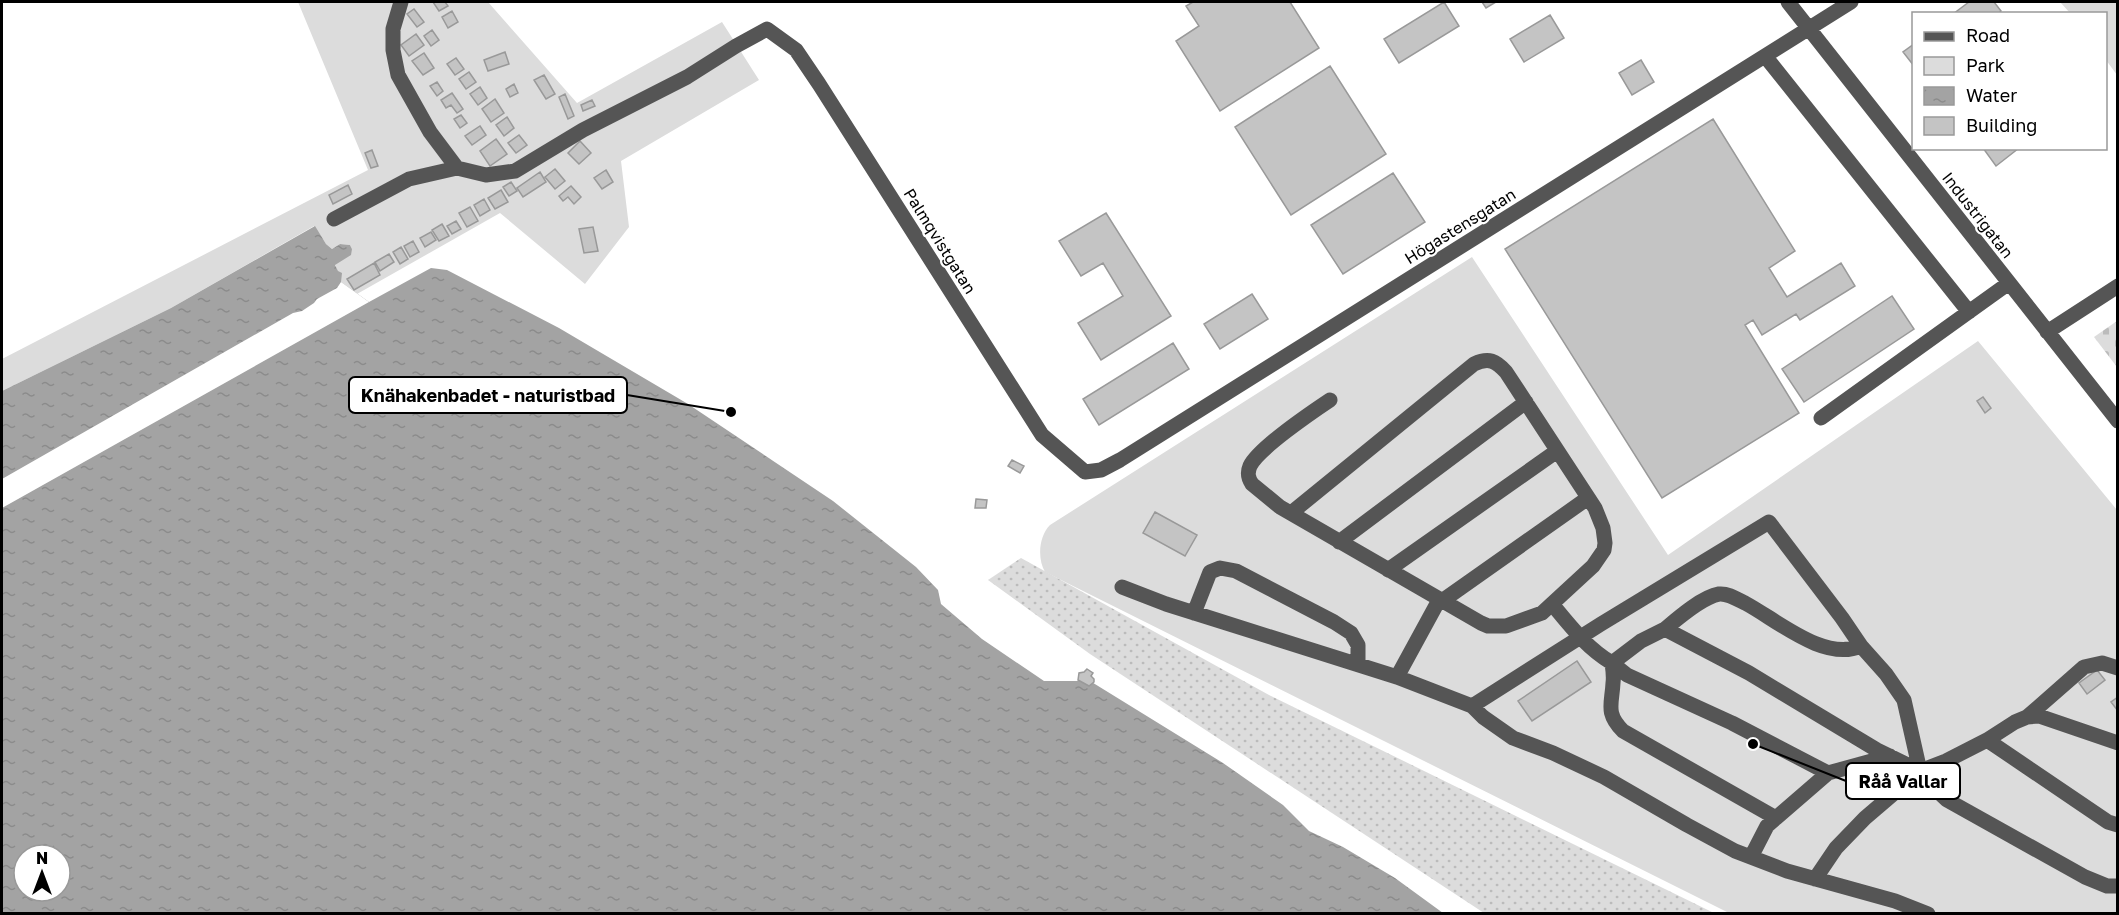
<svg xmlns="http://www.w3.org/2000/svg" width="2119" height="915" font-family="'Golos Text',sans-serif">
<defs>
<pattern id="grass-dots" width="8" height="8" patternUnits="userSpaceOnUse" patternTransform="scale(1.5)"><rect width="8" height="8" fill="#dcdcdc"/><path d="M2 2h.1M6 6h.1" fill="none" stroke="#bbb" stroke-width="1.8" stroke-linecap="round"/></pattern>
<pattern id="cemetery-stones" width="16" height="16" patternUnits="userSpaceOnUse" patternTransform="scale(1.5)"><rect width="16" height="16" fill="#dcdcdc"/><path d="M2 7V4a2 2 0 0 1 4 0v3zM10 15v-3a2 2 0 0 1 4 0v3z" fill="#bbb"/></pattern>
<pattern id="water-ripples" width="26" height="14" patternUnits="userSpaceOnUse" patternTransform="scale(1.5)"><rect width="26" height="14" fill="#a3a3a3"/><path d="M2 4q2-2 4 0t4 0M15 11q2-2 4 0t4 0" fill="none" stroke="#8b8b8b"/></pattern>
</defs>
<rect width="100%" height="100%" fill="#fff"/>
<path fill="url(#grass-dots)" d="M1021,558l248,137 445,218h-230l-394,-259 -102,-74z"/>
<path fill="url(#cemetery-stones)" d="M2117,321v46l-23,-30z"/>
<path fill="#dcdcdc" d="M298,2h190l89,101 145,-81 37,58 -138,81 8,66 -44,57 -85,-71 -143,81 -16,-12 -6,-18 17,-15 -2,-4 -10,-1 -8,5 -6,-5 -12,-18 -143,82 -169,83v-32l366,-189z
M2060,2h57v73l-11,-15v-46l-36,-1z
M1472,257l196,298 310,-214 139,169v403h-388l-684,-341c-8,-14 -6,-36 5,-47z"/>
<path fill="url(#water-ripples)" fill-rule="evenodd" d="M315,226l11,18 6,5 8,-5 10,1 2,4 -1,6 -16,10 3,6 4,2 -1,9 28,20 62,-34 16,2 112,58 129,76 145,97 83,66 22,23 3,14 41,35 62,42h46l133,82 60,42 26,26 34,16 52,31 48,35 -1441,1v-523l169,-83zM24,855h36v36h-36z"/>
<path fill="#fff" d="M341,282l28,20 -367,206v-29l291,-166 9,-2 12,-8 3,-4 20,-11z"/>
<path fill="#c4c4c4" stroke="#999" stroke-width="1.5" d="M433,2h12l3,4 -9,5z
M1193,2h97l29,46 -99,63 -44,-70 23,-15 -13,-20z
M1444,2l15,24 -60,37 -15,-24z
M1482,2h14l-10,6z
M1969,2h25l7,9 -3,3h-45z
M414,9l10,13 -7,5 -10,-13z
M452,11l6,11 -10,6 -6,-11z
M1550,15l14,23 -40,24 -14,-23z
M432,30l7,10 -8,6 -7,-10z
M416,34l8,11 -15,11 -8,-11z
M1914,44v22l-11,-14z
M505,52l4,12 -21,7 -4,-11z
M424,53l10,15 -11,7 -11,-14z
M456,58l8,11 -9,6 -8,-11z
M1641,60l13,22 -22,13 -13,-22z
M1330,66l56,88 -95,61 -56,-88z
M469,72l7,10 -10,7 -7,-10z
M544,75l11,19 -9,5 -12,-19z
M437,82l6,9 -6,5 -7,-10z
M514,84l4,9 -8,4 -4,-8z
M480,87l7,11 -9,7 -8,-11z
M452,93l11,16 -6,4 -6,-8 -5,3 -5,-8z
M565,94l9,22 -6,3 -9,-22z
M495,99l9,14 -13,9 -9,-13z
M592,100l3,6 -12,5 -2,-6z
M461,115l6,8 -7,5 -6,-9z
M507,117l7,11 -10,8 -8,-11z
M1713,119l82,132 -26,17 18,29 54,-34 14,23 -55,34 -4,-6 -34,21 -9,-15 -8,5 54,88 -137,85 -157,-249z
M480,126l6,9 -14,10 -7,-9z
M519,135l8,10 -11,8 -8,-10z
M496,139l11,15 -17,12 -10,-15z
M580,141l11,12 -12,11 -11,-11z
M1983,148h36l-23,18z
M372,150l6,16 -7,2 -6,-15z
M555,169l10,12 -10,8 -10,-12z
M606,170l7,12 -11,7 -8,-11z
M540,172l6,10 -23,15 -6,-9z
M1393,173l32,49 -82,52 -32,-49z
M511,182l6,9 -8,5 -6,-9z
M348,185l4,9 -19,10 -4,-9z
M571,186l10,11 -7,7 -6,-7 -5,4 -4,-5z
M501,190l7,12 -13,7 -7,-11z
M484,199l6,11 -10,6 -6,-11z
M470,207l8,14 -11,6 -8,-14z
M1106,213l65,103 -70,44 -23,-37 45,-27 -20,-33 -22,13 -22,-35z
M456,221l5,8 -9,5 -5,-8z
M442,224l7,12 -10,5 -7,-11z
M593,227l5,24 -14,2 -5,-24z
M431,232l5,8 -11,7 -5,-9z
M413,241l6,11 -9,5 -6,-11z
M401,247l7,12 -8,5 -7,-12z
M389,254l5,8 -14,9 -5,-9z
M374,263l6,12 -26,15 -7,-11z
M1252,294l16,25 -48,30 -16,-25z
M1892,296l22,33 -110,73 -22,-33z
M1173,343l16,26 -90,56 -16,-26z
M1983,397l8,11 -6,5 -8,-12z
M1012,460l12,6 -4,7 -12,-7z
M976,499l11,1 -1,8h-11z
M1155,512l42,23 -12,21 -42,-23z
M1577,661l14,21 -59,39 -14,-20z
M1087,669l6,4 -2,3 3,3v3l-5,4 -11,-6 1,-7 5,-1z
M2097,670l8,10 -18,14 -8,-11z
M2118,697v14l-7,-9z"/>
<g fill="none" stroke-linecap="round" stroke-linejoin="round">
<path stroke="#555" stroke-width="15" d="M401,2l-8,27v21l5,25 32,57 27,36 29,7 29,-4 68,-41 104,-53 49,-31 31,-17 29,21 23,34 223,351 43,37 16,-2 19,-10 731,-458
M1788,2l330,419
M1765,56l204,256
M334,219l75,-40 48,-11
M2047,332l71,-46
M1821,418l188,-135
M1291,513l183,-149c15,-7 22,-3 32,8l89,136 8,20 2,15 -1,7 -11,16 -51,47 -36,13h-18l-7,-3 -201,-116 -28,-23c-4,-6 -5,-11 -2,-18 8,-17 62,-54 80,-66
M1339,542l187,-140
M1388,570l169,-119
M1122,587l44,17 231,73 75,29 11,11 30,21 40,15 51,24 83,48 48,26 52,20 108,30 33,13
M1442,601l146,-103
M1552,604c19,23 35,44 60,59 1,7 2,13 1,20 -1,21 -8,30 10,48l153,87 52,-45
M1194,613l16,-41 10,-4 16,3 98,51 17,11 7,12v19
M1665,629c13,-11 37,-32 54,-35 9,-1 18,5 26,9 32,17 79,59 116,43
M1397,677l42,-77
M1472,706l129,-82 168,-102 73,96 19,28 25,28 18,26 16,71 11,14 16,15 138,77 22,9h11
M2027,717l57,-50 18,-4 16,5
M1987,740l90,61 31,21 10,3
M1890,756l-62,17 -96,-50 -105,-48 -15,-12 29,-22 24,-12 84,44 128,77 43,21
M1751,857l16,-31 9,-8
M1815,879l21,-31 29,-30 55,-47 26,-10 41,-21 28,-18 12,-5 12,-1 79,27"/>
</g>
<g text-anchor="middle" stroke-width="4.5" stroke-linejoin="round" paint-order="stroke">
<g font-size="16" fill="#000" stroke="#fff">
<text transform="translate(1978 215) rotate(52)" y="6">Industrigatan</text>
<text transform="translate(1460 226) rotate(-32)" y="6">Högastensgatan</text>
<text transform="translate(940 241) rotate(58)" y="6">Palmqvistgatan</text>
</g>
</g>
<path fill="none" stroke="#000" stroke-width="2" d="M731 412L627 395M1753 744L1846 781"/>
<g fill="#000" stroke="#fff" stroke-width="2">
<circle cx="731" cy="412" r="6"/>
<circle cx="1753" cy="744" r="6"/>
</g>
<g fill="#fff" stroke="#000" stroke-width="2">
<rect x="349" y="377" width="278" height="36" rx="6"/>
<rect x="1846" y="763" width="114" height="36" rx="6"/>
</g>
<g font-size="18" text-anchor="middle" font-weight="bold" fill="#000">
<text x="488" y="402">Knähakenbadet - naturistbad</text>
<text x="1903" y="788">Råå Vallar</text>
</g>
<rect width="2119" height="915" fill="none" stroke="#000000" stroke-width="6"/>
<rect x="1912" y="12" width="195" height="138" fill="#ffffff" stroke="#999999" stroke-width="1.5"/>
<rect x="1924" y="32" width="30" height="9" fill="#555555" stroke="#999999" stroke-width="1.5"/>
<text x="1966" y="42" font-size="18" fill="#000000">Road</text>
<rect x="1924" y="57" width="30" height="18" fill="#dcdcdc" stroke="#999999" stroke-width="1.5"/>
<text x="1966" y="72" font-size="18" fill="#000000">Park</text>
<rect x="1924" y="87" width="30" height="18" fill="url(#water-ripples)" stroke="#999999" stroke-width="1.5"/>
<text x="1966" y="102" font-size="18" fill="#000000">Water</text>
<rect x="1924" y="117" width="30" height="18" fill="#c4c4c4" stroke="#999999" stroke-width="1.5"/>
<text x="1966" y="132" font-size="18" fill="#000000">Building</text>
<g transform="translate(42 873)"><circle r="28" fill="#ffffff" stroke="#999999" stroke-width="1.5"/>
<path d="M0-4.5L10 22L0 15L-10 22Z" fill="#000000"/>
<text y="-9" font-size="16" font-weight="bold" text-anchor="middle" fill="#000000">N</text>
</g>
</svg>
